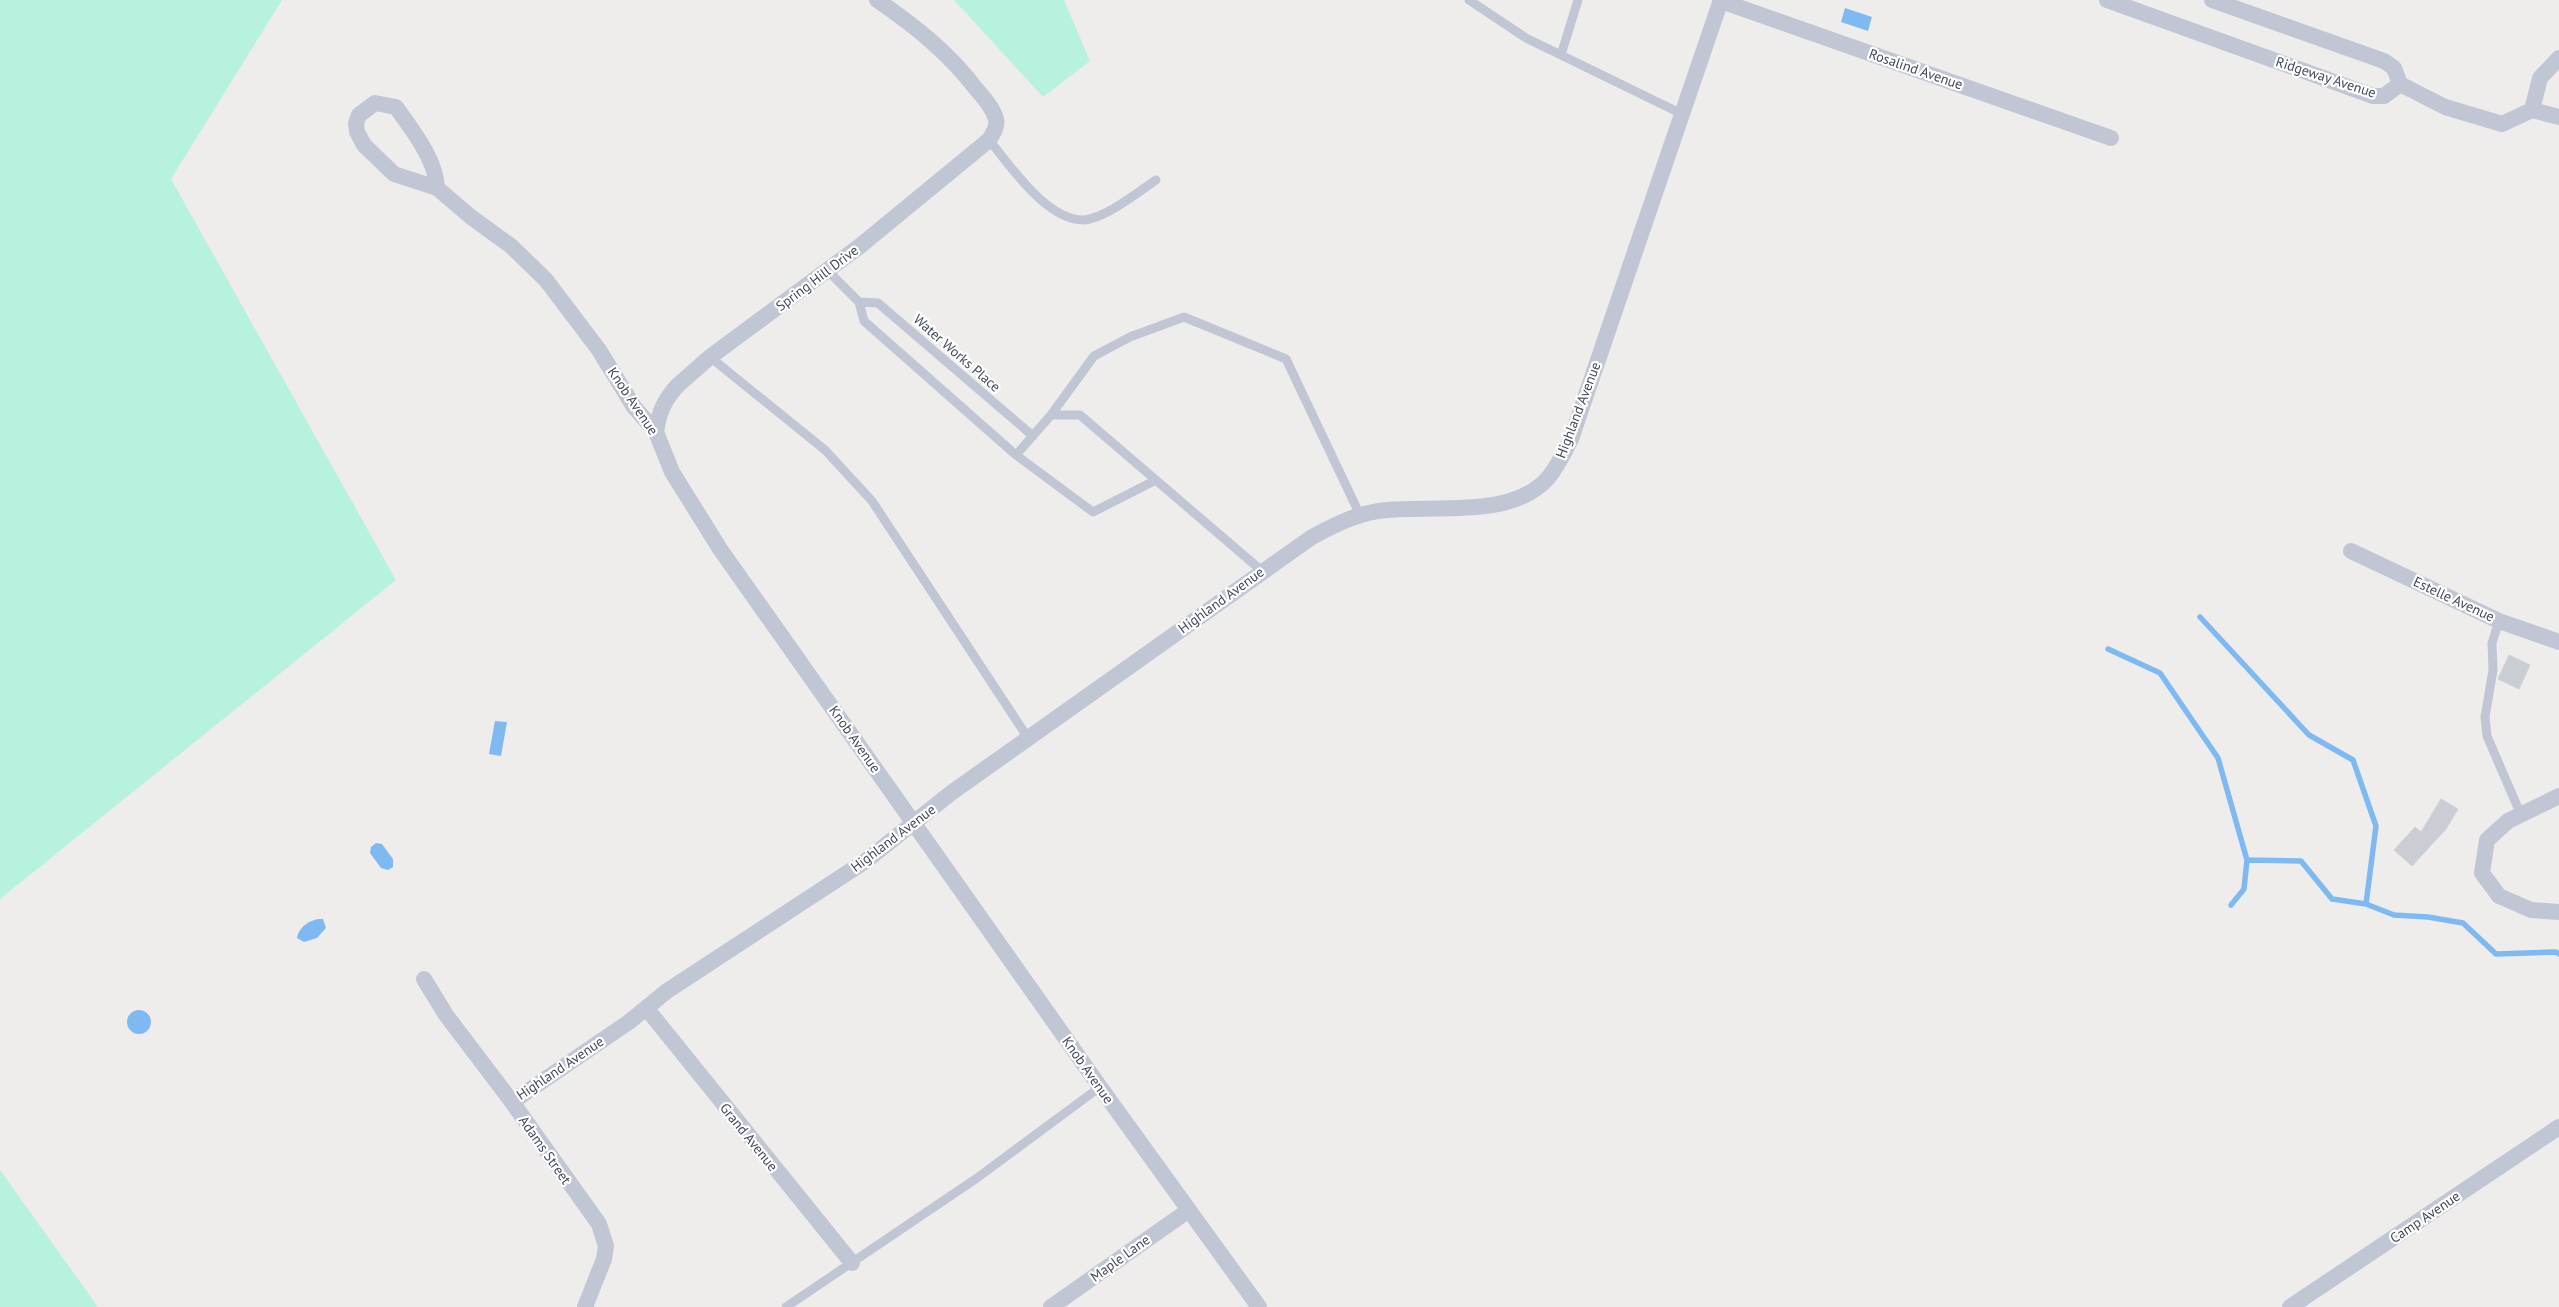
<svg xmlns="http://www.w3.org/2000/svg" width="2559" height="1307" font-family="'PT Sans',sans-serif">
<rect width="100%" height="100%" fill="#efedec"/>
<path fill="#b6f2de" d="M0,0h282l-111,179 225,401 -396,319z
M954,0h110l26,61 -47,36z
M0,1170l98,137h-98z"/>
<path fill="#7fb9f2" d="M1845,8l27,9 -4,14 -27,-9z
M495,721l12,1 -6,34 -12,-2z
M376,843l6,1 11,15v8l-5,3 -7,-2 -11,-15 1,-6z
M323,919l3,9 -9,10 -13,4 -7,-4c2,-12 15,-20 26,-19z
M127 1022a12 12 0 1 1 24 0a12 12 0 1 1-24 0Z"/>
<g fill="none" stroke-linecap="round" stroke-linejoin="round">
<path stroke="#7fb9f2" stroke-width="5.5" d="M2200,617l109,118 44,25 23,66 -10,78
M2108,649l52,24 58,85 29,102
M2231,905l13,-16 3,-29 54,1 31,38 34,5 28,11 34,2 35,6 33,31 60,-2 3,2"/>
</g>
<path fill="#cbcdd5" stroke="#d0d0d9" d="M2509,655l21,10 -11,24 -21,-10z
M2441,799l17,10 -12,20 -34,37 -18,-16 21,-23 6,5z"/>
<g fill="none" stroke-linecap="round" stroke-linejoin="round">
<path stroke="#c1c6d5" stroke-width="9" d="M1469,0l57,38 156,76
M1561,55l17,-55
M989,140c21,25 57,80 94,80 22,-1 55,-28 73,-40
M827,270l32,32 5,19 152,134 77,57 63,-32
M859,302l19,1 155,133
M710,357l115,93 47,51 156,237
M1051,415l43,-59 36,-19 54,-20 102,42 74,156
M1016,455l35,-40h29l182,156
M2499,621l-7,22 1,27 -8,47 2,19 34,79
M786,1307l191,-129 123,-91"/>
<path stroke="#c1c6d5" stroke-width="16" d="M2107,0l266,96h11l16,-12 -6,-16 -10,-7 -172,-61
M1721,1l390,137
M2400,84l45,23 57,17 30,-14 27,7
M2532,110l8,-32 19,-20
M437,188c-1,-29 -25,-58 -41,-81l-21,-4 -16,12 -3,8 1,9 7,13 30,29 43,14 34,29 40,29 35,34 53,70 35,57 22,25 16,40 48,77 380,538 159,220
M656,432c3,-20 8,-32 22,-47l32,-28 150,-111 129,-106c4,-6 9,-14 7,-21 -3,-11 -12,-21 -19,-29 -28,-37 -62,-64 -100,-90
M2351,551l148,70 60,21
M2559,796l-51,25 -21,19 -5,33 17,23 32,14 28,2
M424,979l22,36 66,87 87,122 7,22 -2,13 -19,48
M647,1009l205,254
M512,1102l117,-80 38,-31 200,-131 84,-67 361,-256c24,-13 48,-25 75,-27 49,-5 125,9 161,-32 10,-12 16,-25 23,-39l150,-439
M1051,1307l138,-97
M2290,1307l269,-180"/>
</g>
<g text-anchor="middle" stroke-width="4.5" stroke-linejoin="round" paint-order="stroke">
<g font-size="14" fill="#43495b" stroke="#fff">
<text transform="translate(1916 69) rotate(19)" y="5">Rosalind Avenue</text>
<text transform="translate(2326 77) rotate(18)" y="5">Ridgeway Avenue</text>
<text transform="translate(817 278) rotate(-37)" y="5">Spring Hill Drive</text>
<text transform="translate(957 353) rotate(41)" y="5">Water Works Place</text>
<text transform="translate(633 401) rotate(56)" y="5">Knob Avenue</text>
<text transform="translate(1578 410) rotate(-69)" y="5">Highland Avenue</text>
<text transform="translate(2454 599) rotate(25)" y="5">Estelle Avenue</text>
<text transform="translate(1221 600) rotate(-36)" y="5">Highland Avenue</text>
<text transform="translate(855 739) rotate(55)" y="5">Knob Avenue</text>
<text transform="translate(893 838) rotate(-37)" y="5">Highland Avenue</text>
<text transform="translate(560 1068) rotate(-34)" y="5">Highland Avenue</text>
<text transform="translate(1088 1070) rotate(55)" y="5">Knob Avenue</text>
<text transform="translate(749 1137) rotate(51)" y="5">Grand Avenue</text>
<text transform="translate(545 1150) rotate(55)" y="5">Adams Street</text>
<text transform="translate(2425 1217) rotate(-34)" y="5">Camp Avenue</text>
<text transform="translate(1120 1258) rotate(-36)" y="5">Maple Lane</text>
</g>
</g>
</svg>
